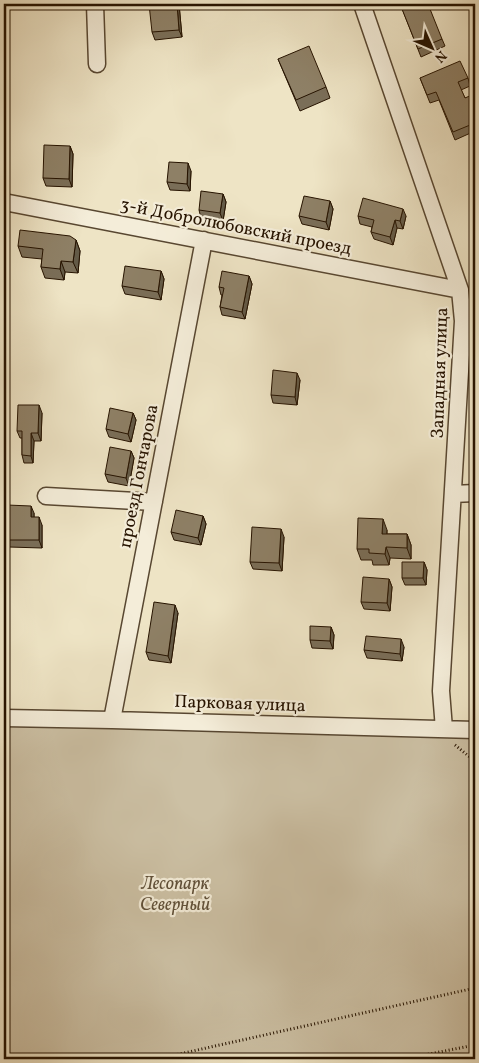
<svg xmlns="http://www.w3.org/2000/svg" width="479" height="1063" font-family="Vollkorn,serif">
<rect width="100%" height="100%" fill="#eee4c5"/>
<filter id="stains"><feTurbulence type="fractalNoise" baseFrequency=".004" numOctaves="4"/><feColorMatrix values="0 0 0 0 .2 0 0 0 0 .09 0 0 0 0 .02 0 0 0 .5 -.17"/></filter>
<radialGradient id="worn" r=".72"><stop offset=".6" stop-color="#630" stop-opacity="0"/><stop offset="1" stop-color="#630" stop-opacity=".3"/></radialGradient>
<path fill="#ccc0a4" stroke="#796a52" d="M4,723l471,9v327h-471z"/>
<g fill="none" stroke-linecap="round" stroke-linejoin="round">
<g stroke="#584731" stroke-width="19">
<path id="minor" d="M95,4l2,60
M362,4l98,286 3,31 -22,370 3,38
M4,202l456,88
M453,494l22,-1
M46,496l108,6
M4,718l108,2 363,10
M112,720l92,-480"/>
</g>
<path stroke="#261300" stroke-width="3" stroke-dasharray="1 2.5" stroke-linecap="butt" d="M455,745l16,13h4
M157,1059l318,-71
M404,1059l71,-14"/>
<use href="#minor" stroke="#f4edd9" stroke-width="16"/>
</g>
<path fill="#7a6e58" stroke="#261300" d="M179,4l3,33 -27,3 -3,-8z
M403,11l39,28 3,7 -24,11z
M278,59l48,28 4,11 -30,13z
M420,78h48l2,8 -9,4 4,8 10,-2v35l-20,9 -16,-40 -9,3z
M70,146l3,8 -1,33 -26,-1 -3,-8z
M191,171l-1,20 -20,-1 -3,-8z
M223,194l3,8 -3,19 -22,-3 -2,-8z
M330,201l3,8 -4,21 -27,-6 -3,-8z
M358,216h48l-3,13 -6,-1 -4,17 -19,-6 -3,-7 1,-5 -12,-3z
M76,240l4,11 -2,22 -13,-1 -1,8 -19,-2 -4,-11 1,-8 -20,-2 -4,-11z
M161,271l3,8 -3,21 -36,-6 -3,-8z
M249,276l3,8 -7,35 -23,-4 -2,-8 2,-12h-1l-2,-8z
M300,380l-3,25 -24,-2 -2,-8z
M42,413l-1,28h-7l-1,22h-9l-2,-8v-17h-2l-3,-7z
M133,413l3,7 -5,22 -22,-5 -3,-8z
M131,451l3,7 -5,28 -21,-4 -3,-8z
M34,513v4l8,8v23l-33,-1 -3,-7z
M203,516l3,8 -5,21 -27,-5 -3,-8z
M387,530v4h20l4,11v14l-21,-1 -1,7h-16l-1,-5h-11l-4,-11z
M284,537l-2,34 -29,-2 -3,-7z
M424,562l3,8 -1,15h-21l-3,-7z
M389,579l3,8 -2,24 -26,-2 -3,-7z
M475,604v29h-2l-2,-7z
M178,613l-7,50 -22,-3 -3,-8z
M331,627l3,8 -1,14 -21,-1 -2,-8z
M404,647l-2,14 -35,-3 -3,-8z"/>
<path fill="#635a47" stroke="#261300" d="M177,4h2l3,33 -3,-7z
M70,146l3,8 -1,33 -3,-8z
M188,163l3,8 -1,20 -3,-7z
M223,194l3,8 -3,19 -3,-8z
M330,201l3,8 -4,21 -3,-8z
M403,209l3,7 -3,13 -3,-8z
M395,220l2,8 -4,17 -3,-8z
M76,240l4,11 -2,22 -5,-11z
M61,261l4,11 -1,8 -4,-11z
M161,271l3,8 -3,21 -3,-8z
M249,276l3,8 -7,35 -3,-7z
M297,373l3,7 -3,25 -2,-8z
M39,405l3,8 -1,28 -3,-8z
M133,413l3,7 -5,22 -3,-8z
M31,433l3,8 -1,22 -2,-7z
M131,451l3,7 -5,28 -3,-8z
M31,506l3,7v12l-3,-8z
M203,516l3,8 -5,21 -3,-7z
M39,517l3,8v23l-3,-8z
M383,519l4,11 -1,15 -4,-11z
M281,529l3,8 -2,34 -3,-8z
M407,534l4,11v14l-4,-11z
M386,547l4,11 -1,7 -4,-11z
M424,562l3,8 -1,15 -3,-7z
M389,579l3,8 -2,24 -3,-8z
M175,605l3,8 -7,50 -3,-7z
M331,627l3,8 -1,14 -3,-8z
M401,639l3,8 -2,14 -2,-7z"/>
<path fill="#8e8066" stroke="#261300" d="M149,4h28l2,26 -27,2z
M400,4h28l14,35 -24,10z
M309,46l17,41 -30,13 -18,-41z
M460,61l8,17 -10,4 7,16 9,-4 1,2v27l-22,9 -17,-40 -9,3 -7,-17z
M44,145l26,1 -1,33 -26,-1z
M169,162l19,1 -1,21 -20,-2z
M201,191l22,3 -3,19 -21,-3z
M304,196l26,5 -4,21 -27,-6z
M363,198l40,11 -3,12 -5,-1 -5,17 -19,-5 3,-12 -16,-4z
M20,230l50,6 6,4 -3,22 -12,-1 -1,8 -19,-2 2,-18 -25,-3z
M125,266l36,5 -3,21 -36,-6z
M222,271l27,5 -7,36 -22,-5 4,-19 -5,-1z
M273,370l24,3 -2,24 -24,-2z
M18,405h21l-1,28h-7v23l-9,-1v-24h-5z
M110,408l23,5 -5,21 -22,-5z
M110,447l21,4 -5,27 -21,-4z
M7,505l24,1v11h8v23h-33z
M176,510l27,6 -5,22 -27,-6z
M358,518l25,1 -1,15h25v14l-21,-1 -1,7 -16,-1v-4h-12z
M252,527l29,2 -2,34 -29,-1z
M402,562h22l-1,16h-21z
M363,577l26,2 -2,24 -26,-1z
M154,602l21,3 -7,51 -22,-4z
M470,604h5v22h-4z
M310,626l21,1 -1,14 -20,-1z
M366,636l35,3 -1,15 -36,-4z"/>
<g text-anchor="middle" stroke-width="4.5" stroke-linejoin="round" paint-order="stroke">
<g font-size="18" fill="#261300" stroke="#f4edd9">
<text transform="translate(236 226) rotate(11)" y="6">3-й Добролюбовский проезд</text>
<text transform="translate(439 373) rotate(-88)" y="6">Западная улица</text>
<text transform="translate(138 476) rotate(-79)" y="6">проезд Гончарова</text>
<text transform="translate(240 703) rotate(2)" y="6">Парковая улица</text>
</g>
<g font-size="18" font-style="italic" fill="#605039" stroke="#f4edd9">
<text x="175" y="889">Лесопарк<tspan x="175" dy="21">Северный</tspan></text>
</g>
</g>
<rect width="479" height="1063" fill="none" stroke="#eee4c5" stroke-width="20"/>
<rect x="5" y="5" width="469" height="1053" fill="none" stroke="#261300" stroke-width="2.5"/>
<rect x="10" y="10" width="459" height="1043" fill="none" stroke="#261300"/>
<g transform="translate(432 48) rotate(135)" stroke="#f4edd9" stroke-width="4" paint-order="stroke">
<path d="M0-4L9 19L0 12L-9 19Z" fill="#261300"/>
<text y="-8" font-size="14" font-weight="bold" text-anchor="middle" fill="#261300">N</text>
</g>
<rect width="100%" height="100%" filter="url(#stains)"/>
<rect width="100%" height="100%" fill="url(#worn)"/>
</svg>
